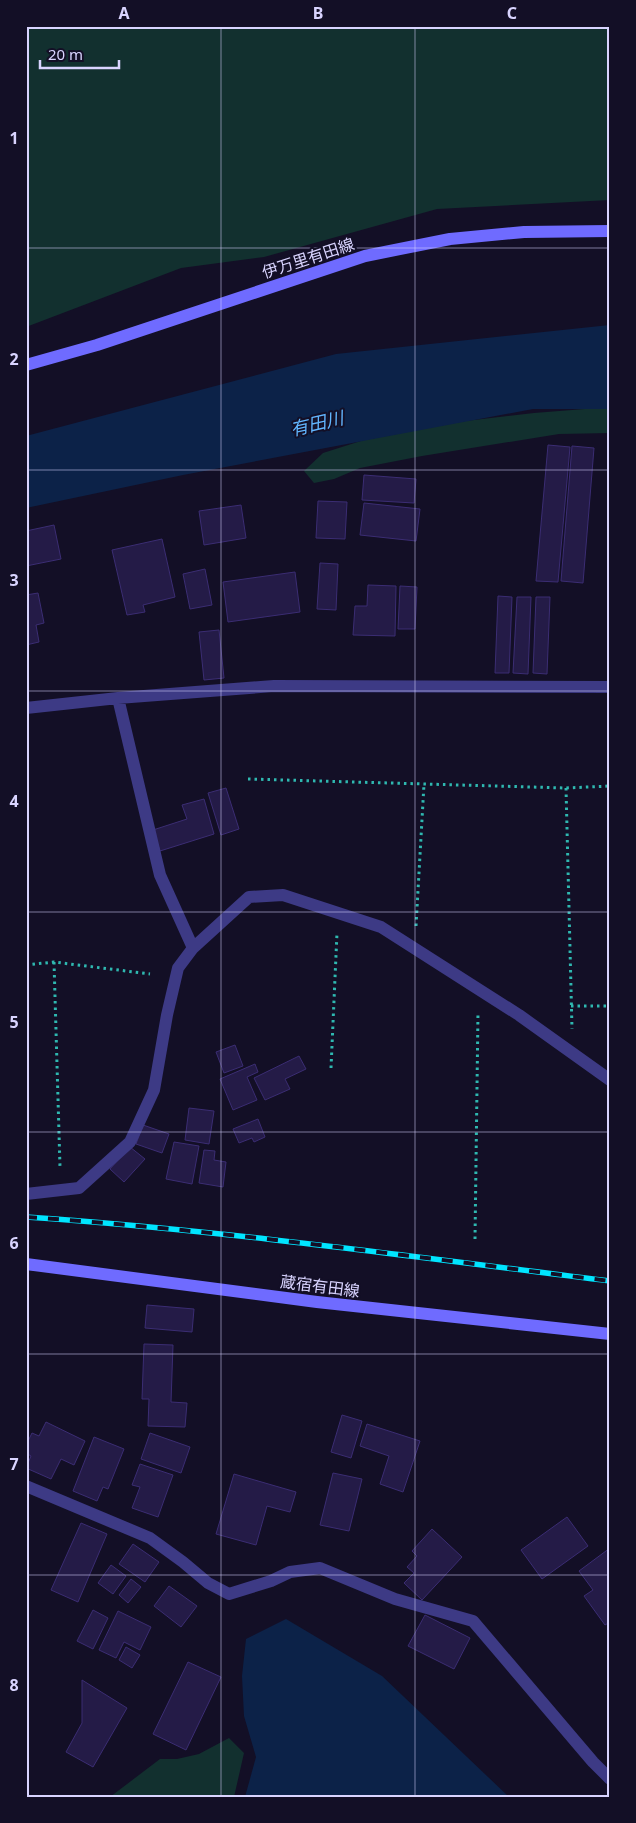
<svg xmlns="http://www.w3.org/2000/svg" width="636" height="1823" font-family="'Noto Sans','Noto Sans JP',sans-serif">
<rect width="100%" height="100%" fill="#130f26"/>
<path fill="#12302f" d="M26,26h584v174l-173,9 -173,48 -83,11 -155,59z
M610,407v26l-51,1 -137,22 -62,12 -26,11 -20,4 -10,-12 19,-18 41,-13 101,-19 69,-8z
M229,1738l15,15 -10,44h-124l50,-38h17l22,-5z"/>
<path fill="#0c2248" d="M610,325v84h-77l-350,66 -157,33v-72l310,-82z
M286,1619l96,57 127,121h-264l11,-40 -12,-41 -2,-40 4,-37z"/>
<path fill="#241b47" stroke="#3b2d73" d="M548,445l22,2 -12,135 -22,-1z
M572,446l22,2 -11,135 -22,-2z
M364,475l52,4 -2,24 -52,-3z
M318,501l29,1 -2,37 -29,-1z
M364,503l56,6 -4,32 -56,-6z
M241,505l5,33 -42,7 -5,-34z
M54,525l7,34 -35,7v-35z
M162,539l13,58 -32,8 2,7 -18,3 -15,-65z
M320,563l18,1 -2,46 -19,-1z
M205,569l7,36 -22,4 -7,-35z
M295,572l5,40 -72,10 -5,-40z
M368,585l28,1 -1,50 -42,-1 2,-29h12z
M400,586l17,1 -2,42h-17z
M38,593l6,30 -8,2 3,17 -13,3v-50z
M498,596l14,1 -3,76h-14z
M517,597h14l-3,77 -15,-1z
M536,597h14l-3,77 -14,-1z
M219,630l5,48 -20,2 -5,-48z
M226,788l13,41 -18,6 -13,-42z
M204,799l10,35 -54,17 -7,-21 34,-11 -5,-14z
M235,1045l8,21 -19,7 -8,-21z
M299,1056l7,13 -21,10 5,10 -25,11 -11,-22z
M255,1064l3,8 -11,5 10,23 -24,10 -13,-31z
M189,1108l25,3 -5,33 -24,-4z
M258,1119l7,18 -11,5 -2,-4 -13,5 -6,-14z
M143,1125l26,9 -7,19 -26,-9z
M174,1142l25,4 -7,38 -26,-5z
M130,1147l15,12 -21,23 -14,-13z
M204,1150l11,1 -1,9 12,2 -3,25 -24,-4z
M147,1305l47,4 -2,23 -47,-4z
M144,1344l29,1 -2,57 16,1 -2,24 -37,-1 1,-27h-7z
M342,1415l20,6 -11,37 -20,-6z
M46,1422l39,19 -11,24 -13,-6 -10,20 -25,-11 5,-12 -5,-3v-8l6,-12 7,3z
M367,1424l53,17 -17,51 -23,-8 9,-28 -29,-10z
M150,1433l40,14 -9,26 -40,-14z
M94,1437l30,12 -16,40 -5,-2 -6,14 -24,-10z
M140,1464l33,11 -15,42 -26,-9 8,-21 -8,-2z
M333,1473l29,6 -13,52 -29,-6z
M234,1474l62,18 -6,20 -23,-6 -11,39 -40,-11z
M567,1517l21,29 -46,33 -21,-29z
M81,1523l26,11 -29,68 -27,-12z
M432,1529l30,28 -40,43 -18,-17 10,-10 -7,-6 10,-11 -5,-5z
M133,1544l26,18 -14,20 -26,-18z
M610,1548v74l-5,3 -21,-29 9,-6 -14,-19z
M111,1565l15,11 -13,18 -15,-11z
M131,1579l10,8 -13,16 -9,-8z
M169,1586l28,20 -16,21 -27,-21z
M93,1610l15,8 -15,31 -16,-8z
M118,1611l33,16 -11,23 -16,-8 -8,16 -17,-8z
M425,1615l45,23 -16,31 -46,-23z
M126,1647l14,8 -8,13 -13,-8z
M188,1662l33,15 -35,73 -33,-16z
M82,1680l45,28 -34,59 -27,-15 16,-29z"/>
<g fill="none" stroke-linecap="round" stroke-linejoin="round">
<path stroke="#2fb8b0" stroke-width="3" stroke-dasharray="2.5 4" stroke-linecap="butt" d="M248,779l318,9 44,-2
M566,788l6,241
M416,926l8,-142
M54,962l6,205
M26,965l28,-3 96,12
M571,1006h39
M331,1068l6,-135
M475,1239l3,-227"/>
<path stroke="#3d3a85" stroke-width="12" d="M26,708l92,-10 156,-12 336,1
M193,948l56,-51 34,-2 98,32 138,88 91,65
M26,1194l53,-6 51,-46 24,-52 13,-75 11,-47 15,-20 -33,-73 -42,-177
M26,1486l124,52 33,24 25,21 21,11 42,-13 19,-9 30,-4 75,31 78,22 120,141 17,17"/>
<path stroke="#6f6bff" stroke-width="12" d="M26,365l71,-20 268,-89 85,-17 74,-7 86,-1
M26,1264l291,38 293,32"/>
<g stroke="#00e5ff" stroke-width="5.5">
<path id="rail" d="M26,1217c195,13 390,40 584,64"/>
</g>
<use href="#rail" stroke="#130f26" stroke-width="4" stroke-dasharray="11" stroke-linecap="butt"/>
</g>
<path fill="none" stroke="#d9d4ff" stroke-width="1" stroke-opacity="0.55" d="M221,26v1771M415,26v1771M26,248h584M26,470h584M26,691h584M26,912h584M26,1132h584M26,1354h584M26,1575h584"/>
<g text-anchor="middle" stroke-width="4" stroke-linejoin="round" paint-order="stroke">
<g font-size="16" fill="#d9d4ff" stroke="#130f26">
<text transform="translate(308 258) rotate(-18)" y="6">伊万里有田線</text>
<text transform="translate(320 1286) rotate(7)" y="6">蔵宿有田線</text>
</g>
<g font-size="18" font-style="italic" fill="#62b6ff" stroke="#130f26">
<text transform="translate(317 424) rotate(-13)" y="6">有田川</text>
</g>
</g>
<rect width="636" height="1823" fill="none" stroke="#130f26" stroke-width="55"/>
<path d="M40 60v8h79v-8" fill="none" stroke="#d9d4ff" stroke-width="2.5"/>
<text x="48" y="60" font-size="15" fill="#d9d4ff" stroke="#130f26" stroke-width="4" paint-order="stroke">20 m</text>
<rect x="28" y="28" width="580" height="1768" fill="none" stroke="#d9d4ff" stroke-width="2"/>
<g font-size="16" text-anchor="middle" font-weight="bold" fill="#d9d4ff">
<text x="124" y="19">A</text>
<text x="318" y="19">B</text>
<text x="512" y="19">C</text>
<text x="14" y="144">1</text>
<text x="14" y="365">2</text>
<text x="14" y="586">3</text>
<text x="14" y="807">4</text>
<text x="14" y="1028">5</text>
<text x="14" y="1249">6</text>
<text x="14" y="1470">7</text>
<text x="14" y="1691">8</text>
</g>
</svg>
